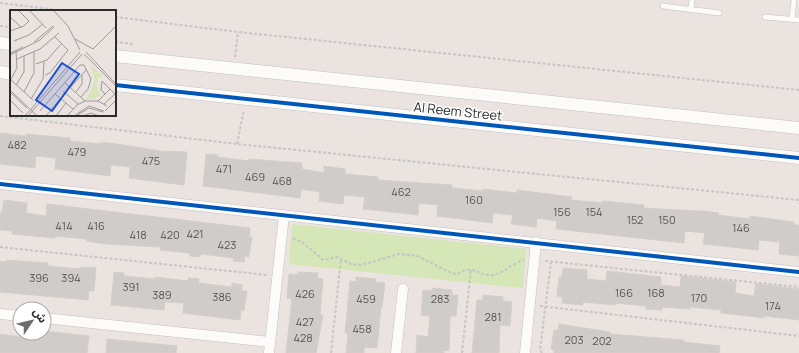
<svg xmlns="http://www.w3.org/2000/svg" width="799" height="353" font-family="Manrope,'Noto Sans Arabic',sans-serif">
<rect width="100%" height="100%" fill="#eae3e0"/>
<path fill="#d5e6b7" d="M292,224l234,25 -3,39 -234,-24z"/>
<path fill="#d0ccca" stroke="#d5cfcc" d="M0,133l26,3v-2l44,4v3l31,3v-2l16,2 43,7 27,1 -3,33 -55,-7 1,-11 -19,-2 -1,11 -55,-7 1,-11 -20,-2 -1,12 -35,-4z
M206,154l12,1 -1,2 32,4v-2l53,4v6l22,4v-7l21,3v5l33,3v3l58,4 16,1v3l31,3v-2l34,4v-3l55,7 -1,3 32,3v-2l41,4v3l16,1 42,2 17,2 -1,2 32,4v-3l44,6v3h5v31l-20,-2 1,-12 -21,-2 -1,10 -55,-6 2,-11 -20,-2 -1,12 -128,-14 1,-8 -20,-3 -1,9 -25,-3 2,-9 -20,-2 -1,10 -55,-7 1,-11 -19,-2 -1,12 -55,-6 2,-12 -21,-2 -1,9 -24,-3 1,-9 -19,-3 -1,9 -97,-12z
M4,200l23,3 -1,10 20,3 1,-12 203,24 -1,9h3l-3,20 -4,-1 -1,6 -11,-1 1,-3 -33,-4 -1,3 -10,-1v-3l-30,-3v-3l-54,-3 -20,-3 1,-2 -32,-3v2l-43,-4v-3l-12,-1v-18h2z
M6,260l42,3v3l32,3v-2l16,1 -2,23h-5l-1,9 -88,-8v-31l6,1z
M563,268l24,2v9l19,2 1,-10 54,6v8l19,2 1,-11 55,6 -1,11 19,3 2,-12 43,5v31l-35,-4v2l-16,-2 -27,-3v-3l-31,-3v2l-27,-2 -1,3 -16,-1v-3l-31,-3v2l-32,-3v3l-21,-2v-6l-5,-1 2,-19h3z
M114,272l10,1v3l31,3v-2l33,4v-3l11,1 -1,4 34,4v-4l10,2v6h5l-3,20 -3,-1 -1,10 -57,-7 1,-10 -19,-1 -1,8 -53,-5z
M298,272l20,1 -1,5 6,1 -3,36h3l-7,38h-30l6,-54 -5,-1 2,-24 9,1z
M356,277l20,2 -1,3 10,1 -3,24h-1l-4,41 -13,-1v6h-18l2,-19 -3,-1 5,-52 6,1z
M432,288l20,2v5h6l-2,21h-6l-1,35 -5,-1v3h-28l1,-18 11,2 2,-21 -9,-1 2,-25 9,1z
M483,295l20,2v4l9,1 -2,24 -10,-1 -1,28h-27l5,-53h6z
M559,324l51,8v2l74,6v2l36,4 -1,7h-165v-3l-3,-1 3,-19h4z
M44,331l45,5 -2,17h-87v-19l30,4 1,-5h13z
M107,339l70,7 -1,7h-70z"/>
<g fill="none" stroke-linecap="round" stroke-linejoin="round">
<g stroke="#c3c1c2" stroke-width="6">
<path id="service" d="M663,6l56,7
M691,9l1,-9
M765,17l34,3
M792,19l2,-19"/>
</g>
<g stroke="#c3c1c2" stroke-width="11">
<path id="minor" d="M0,184l799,88
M0,314l20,2
M44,318l226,24
M269,353l15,-138
M396,353l7,-64
M525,353l11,-111"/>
</g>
<g stroke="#c3c1c2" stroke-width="13">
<path id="tertiary" d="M0,43l11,1
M115,56l684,72
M0,72l11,2
M115,85l684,73"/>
</g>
<path stroke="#c6c6c6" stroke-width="2" stroke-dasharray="3 2" stroke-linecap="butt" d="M0,3l66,8
M115,17l123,15 561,58
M0,26l11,1
M115,42l19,2
M235,57l3,-25
M0,116l237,28 562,56
M237,144l7,-34
M293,238l9,4 21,18 14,-3 14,7 10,1 38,-11 19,2 33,17 6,1c18,-11 20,3 36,1 9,-1 20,-12 31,-15
M0,247l267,28
M545,261l254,26
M540,306l259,30
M331,353l10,-95
M462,353l9,-84
M542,353l-2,-3 11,-88"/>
<use href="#service" stroke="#fcfbfa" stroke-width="5"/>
<use href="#minor" stroke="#fcfbfa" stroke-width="10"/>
<use href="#tertiary" stroke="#fcfbfa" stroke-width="12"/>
<g stroke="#fff" stroke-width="6">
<path id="cycleway" d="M115,85l684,73
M0,184l799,88"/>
</g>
<use href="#cycleway" stroke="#0057b8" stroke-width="4"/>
</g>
<g text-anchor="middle" stroke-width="3" stroke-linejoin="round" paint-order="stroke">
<g font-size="11" fill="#555454">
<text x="17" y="149">482</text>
<text x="77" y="156">479</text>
<text x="151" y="165">475</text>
<text x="224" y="173">471</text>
<text x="255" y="181">469</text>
<text x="282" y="185">468</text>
<text x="401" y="196">462</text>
<text x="474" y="204">160</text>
<text x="562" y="216">156</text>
<text x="594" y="216">154</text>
<text x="635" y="224">152</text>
<text x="667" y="224">150</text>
<text x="64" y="230">414</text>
<text x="96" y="230">416</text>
<text x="741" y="232">146</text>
<text x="195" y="238">421</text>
<text x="138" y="239">418</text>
<text x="170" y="239">420</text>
<text x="227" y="249">423</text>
<text x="39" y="282">396</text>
<text x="71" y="282">394</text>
<text x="131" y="291">391</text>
<text x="624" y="297">166</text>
<text x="656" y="297">168</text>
<text x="305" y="298">426</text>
<text x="162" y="299">389</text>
<text x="222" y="301">386</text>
<text x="699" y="302">170</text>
<text x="366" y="303">459</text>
<text x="440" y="303">283</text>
<text x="773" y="310">174</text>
<text x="493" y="321">281</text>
<text x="305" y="326">427</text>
<text x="362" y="333">458</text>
<text x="303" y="342">428</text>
<text x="574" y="344">203</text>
<text x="602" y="345">202</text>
</g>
<g font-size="13" fill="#2b2b2b" stroke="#fff">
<text transform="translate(458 111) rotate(6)" y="5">Al Reem Street</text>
</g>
</g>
<g transform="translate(10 10)">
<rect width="106" height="106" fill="#eae3e0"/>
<path d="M80,54l13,13h-5l-1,12 4,7 -16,4 7,-10 3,-11z" fill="#d5e6b7"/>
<path fill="none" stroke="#9e9998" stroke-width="1" d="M8,0l11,11M19,0l17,18M43,0l15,16 12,24M0,7l11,10M0,21l14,-5 5,-5M45,27l13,13M65,29l18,10 23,-23M4,31l15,-6 14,-11M24,32l19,-16M76,42l30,32M1,43l12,-6M74,44l32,32M0,45l30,-15 14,-13M7,49l23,-10 19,-16M26,54l11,-4 15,-17M35,65l5,-2 18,-23M1,70l22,20M0,71l7,-13 -1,-17M55,73l20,18M6,75l8,-13v-16M60,78l17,-19M0,80l27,26M53,81l15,13M14,82l10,-19v-21M66,82l6,-8v-9M1,83l16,15M45,84l18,15M95,84l-4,-4 1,-9 14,14M21,89l12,-20 1,-17M0,90l13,13M88,91l12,-12M94,94l11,-10M30,101l40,-46h4l7,14 -3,10 -7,8M95,101l11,-11M15,106l55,-64M18,106l54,-62M36,106l15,-18M46,106l10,-13M57,106l10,-11 8,-4h13l9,5M64,106l15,-10 15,5M66,106l13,-8 14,4M73,106l8,-3 8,3"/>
<path fill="#1d4ed8" fill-opacity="0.15" stroke="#1d4ed8" stroke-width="2" d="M52,53l17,11 -27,37 -16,-11z"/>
<rect width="106" height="106" fill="none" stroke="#2b2b2b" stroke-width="2"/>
</g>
<g transform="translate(32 321) rotate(55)"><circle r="19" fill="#ffffff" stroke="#aaaaaa"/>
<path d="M0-3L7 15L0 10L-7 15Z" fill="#6e6b6a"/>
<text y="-6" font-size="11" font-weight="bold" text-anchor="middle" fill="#2b2b2b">ش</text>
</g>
</svg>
